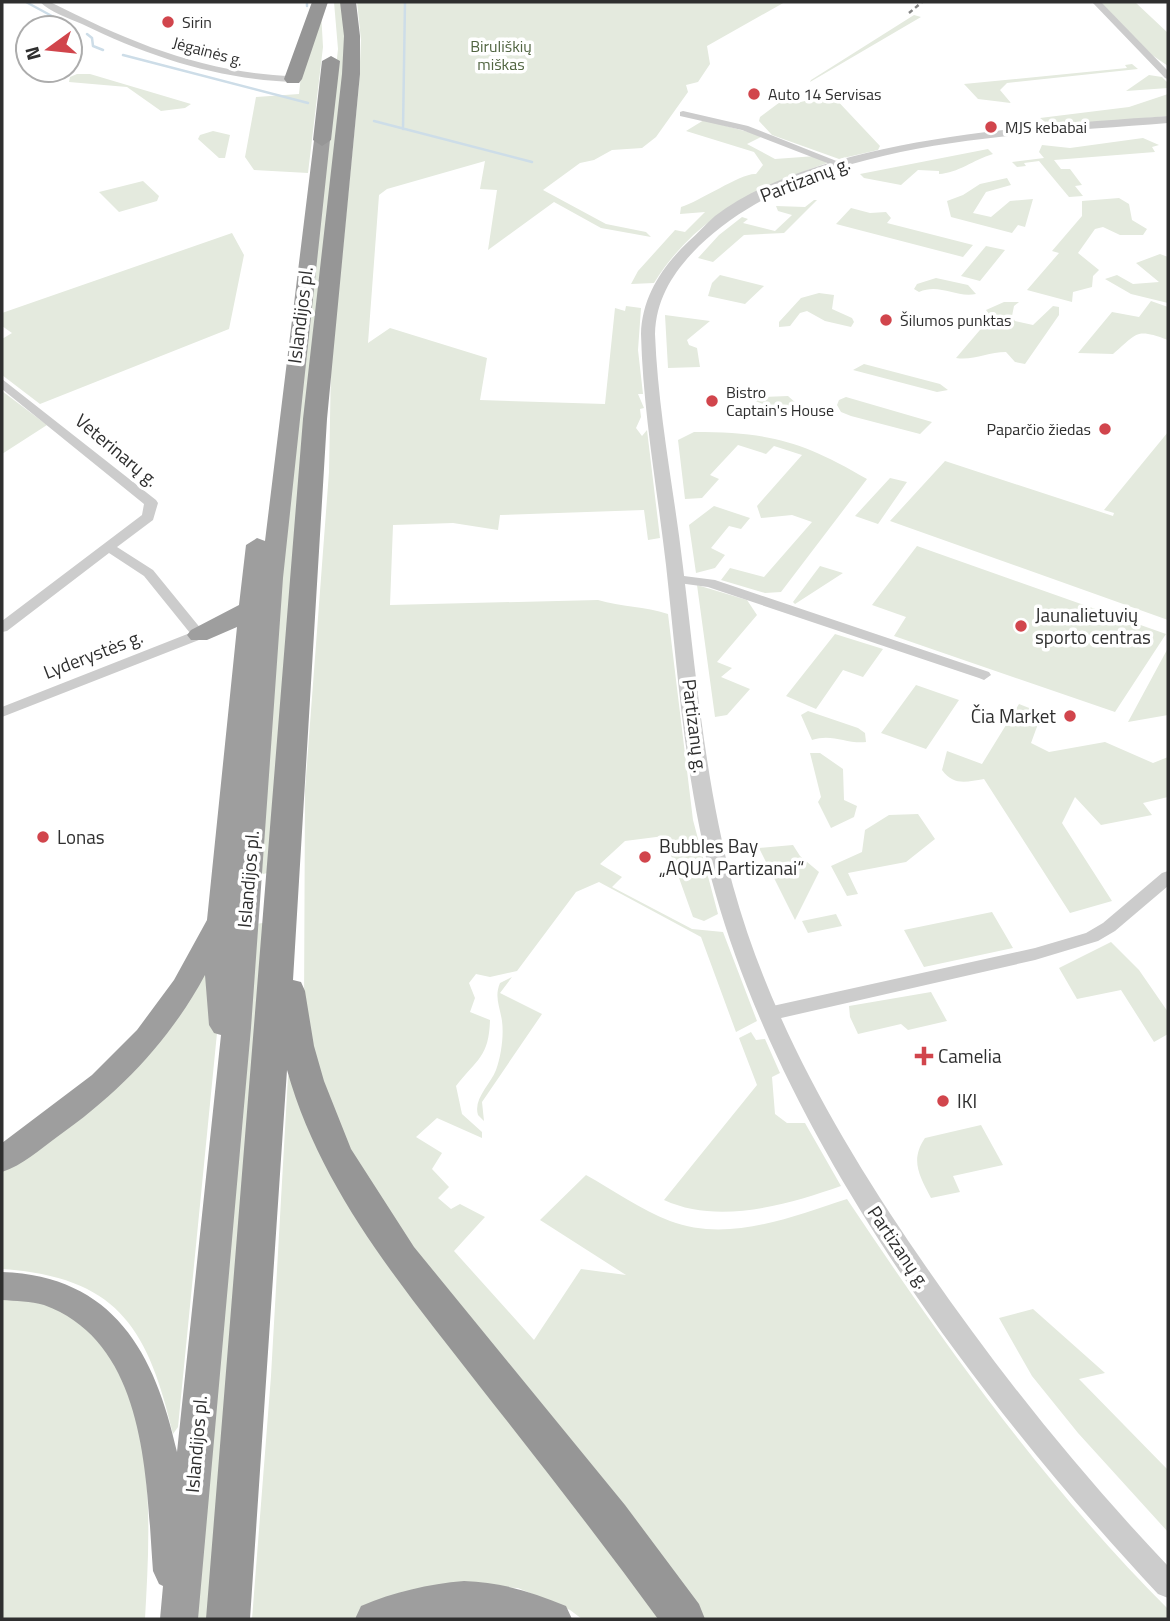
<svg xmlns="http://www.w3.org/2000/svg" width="1170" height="1621" font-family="'Titillium Web',sans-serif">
<rect width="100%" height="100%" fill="#fff"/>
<path fill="#e4eade" d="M334,2h8l4,42 -74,828 -9,2 -3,-3 12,-201 66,-621z
M357,2h428l-78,44 3,18 -12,18 -12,3 2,7 -32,45 -14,11 -30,2 -18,10 -14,3 -37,27 63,34 40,8 5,5 -50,-9 -47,-26 -66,48 9,-60 -17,-1 5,-28 -98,28 -8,6 -11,148 22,-15 97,30 -7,42 125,4 10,-96 10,3 1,-5 15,2 -3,42 5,44h-5l6,14 -4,1 1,8 -5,11 6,8 5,-6 13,108 -12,2 -4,-30 -144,5 -2,15 -45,-7 -60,2 -3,80 208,-5c23,7 47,6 70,14l25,206 25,94 -14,7 -11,-4 -29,-81 -39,5 -25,23 22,13 -10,10 80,42 31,3 34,89 -21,11 -35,-95 -102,-55 -23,10 -59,79 -27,6 -14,-3 -7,9 6,15 -5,14 20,8c-1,37 -13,39 -34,66l6,28 20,18v6l-45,-20 -21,19 26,16 -10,16 17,18 -11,11 13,11 9,-5 25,13 -31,34 80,89 47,-71 45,6 -86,-55 46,-45c27,15 55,35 84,46 58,22 122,-4 177,-22 96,144 198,287 321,410v10h-467l-105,-139 -183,-223 -45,-71 -47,-93 -17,-85 1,-218 24,-318 2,-105 28,-282 2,-45z
M1100,2h35l33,31v33l-16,-11z
M321,11l2,36 -15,126 -54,-3 -9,-13 11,-60 43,-3 2,-19z
M914,15l7,2 -111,65 1,-2z
M1132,64l6,5 -131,14 -7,7 11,13 -33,-4 -14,-15 163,-16 -2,-3z
M77,74h13l101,30 -6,4 -24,3 -34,-24 -58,-5 1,-5z
M1149,75l13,2 6,6v5l-42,3z
M1168,94v22l-105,10 -14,-1 -9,-7 89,-11z
M832,95l48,51 -2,4 -39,9 -67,-24 -13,-14 1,-4 24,-18 12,4z
M704,120l59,16 -16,8 28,15 41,-3 11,7c-71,25 -132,54 -173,120l-23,1 7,-13 37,-41 10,2 20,-20 -25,2 1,-7c19,-6 62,-35 75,-33l7,-9 -9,-13 -68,-21z
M213,131l17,4 -5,23h-6l-21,-19 2,-4z
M1143,138l16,7 -7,2 3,5 -101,8 7,9h9l12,16 -7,1 8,10 -14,1 -30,-36 -15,2 2,3 -9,1 -5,-5 32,-4 -5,-6 3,-7 28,3z
M988,149l5,5c-20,6 -35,19 -54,20v-3l-21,-1 -17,15 -37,-7 -4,-4z
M1007,178l4,7 -25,7 -13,21 18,4 19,-16 23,-2 -8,28 -7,-2 -6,8 -61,-16 -4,-16 16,-6 17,-11z
M143,181l16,15 -2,5 -38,11 -20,-20z
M1119,198l10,6 3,16 15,9 -4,6h-23l-17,-8 -8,2 -17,24 21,17 -6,6 -1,11 -19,5 -1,10 -45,-12 32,-37 -7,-2 30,-35v-15z
M814,200h3l-33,33 -40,2 -31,27 -15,-4 21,-23 23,-18 6,2 -5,4 32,8 17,-16 -14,-4 -2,-5 29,1z
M851,208l19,5 16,-1 5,6 -4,5 86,22 -10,12 -127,-33z
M232,233l12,22 -15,74 -189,75 -38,-29v-36l10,-6 -10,-7v-13z
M986,246l19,4 -25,31 -19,-5z
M1160,254l8,3v46l-37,-9 -26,-15 12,-4 16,9 26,-2 -23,-19z
M720,275l44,11 -19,18 -37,-8 4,-13z
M936,278l32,7 8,9c-21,4 -36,-11 -57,-2l-5,-3 3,-5z
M819,293l15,2 -2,14 20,9 2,4 -3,5 -26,-6 -18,-10 -7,2 -10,13 -11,1v-5l22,-24z
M1151,301l17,6v33c-33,-12 -30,-7 -55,14l-35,-1 34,-41 27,5z
M1004,302h15l-5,4 -2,10 3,5 18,4 20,-19 6,1v8l-34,49 -10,-2 -9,-10c-18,0 -33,9 -50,6l35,-41 -5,-7z
M665,315l45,6 -23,19 2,5 8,3 3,19 -32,1z
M864,364l76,20 8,6 -11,2 -84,-22z
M2,391l45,34 -45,29z
M788,396l18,16 -7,7 -46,-19 10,-3z
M846,397l86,25 -12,12 -69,-18 -10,-4 -4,-7 2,-5z
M694,432c75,0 108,9 173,47l-86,113 -16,1 -44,-13 9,-12 34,9 48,-55 -20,-7 -31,3 -4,-12 45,-51 -28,-9 -8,8 -28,-9 -28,30 9,4 -17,19 -17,1 -7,-59z
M1168,432v188l-278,-99 55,-60 168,55 1,-3 -10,-3z
M890,478l17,4 -29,42 -23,-8z
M714,506l36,12 -9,11 -12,-3 -18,22 14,7 -10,13 -19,5 -7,-48z
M917,546l249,88 -51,78 -221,-76 12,-19 -34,-12z
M820,566l23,7 -48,31 -2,-2z
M697,585l50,15 10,15 -40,47 15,6 -11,9 29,12 -23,26 -12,2z
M835,634l48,15 -20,28 -20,-7 -27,39 -30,-13z
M1168,648v67l-40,7z
M916,685l43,15 -33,49 -45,-16z
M1019,704l23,9 -11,30 18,9 56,-10 48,21 15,-6v40l-25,6 9,12 -51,10 -26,-28 -13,26 50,78 -42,12 -86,-134c-18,3 -30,7 -42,-9l5,-19 35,13z
M808,711l50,17 7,5 1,9c-20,2 -34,-9 -54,-2l-11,-25z
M810,753h10l23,16 1,31 13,6 -3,11 -23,11 -13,-26 3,-5z
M918,814l17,25 -29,23 -58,11 10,21 -11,2 -16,-30 31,-14 3,-22 24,-15z
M793,845l7,11 19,16 -24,48 -36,-72z
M992,912l21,36 -89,19 -20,-37z
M836,914l6,12 -34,7 -6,-12z
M228,922l-50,505 -5,7c-25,-106 -55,-157 -171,-165v-101l32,-18 60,-44z
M269,922l-56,697h-18l61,-695z
M1111,942l28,28 29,42v22l-14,8 -33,-52 -44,9 -18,-31z
M512,977l-12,16 42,21 -60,88 2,19 -6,-6c-5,-16 12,-30 18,-45 5,-14 8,-34 6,-49 -2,-14 -8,-24 -2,-38z
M931,992l16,29 -39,9 -7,-6 -43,10 -8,-17 -1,-11z
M751,1032l5,8 9,-1 15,34 -8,4 3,37 12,9h18l36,63c-54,19 -123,39 -177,14l93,-115 -18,-47z
M291,1073l340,497 37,49h-86l-12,-9 -52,-22 -52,-3 -76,14 -37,20h-101l19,-243 17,-300z
M981,1125l22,40 -50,11 7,16 -29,6c-12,-23 -21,-38 -6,-60z
M2,1293c15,1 75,18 86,28 6,6 10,15 15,22 54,77 47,187 42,276h-143z
M1033,1309l72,64 -26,6 89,91v62l-90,-99 -46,-57 -33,-58z"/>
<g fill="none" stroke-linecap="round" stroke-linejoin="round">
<path stroke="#cddde8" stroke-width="2.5" d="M26,2l48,26
M307,2v4
M87,34l5,4 1,8 10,4
M123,55l185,48
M374,121l158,41
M403,129l2,-127"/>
<path fill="#ccc" fill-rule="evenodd" d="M40,2h10c80,40 152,71 243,74l5,3 -5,3c-76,-3 -143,-25 -211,-58 -14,-6 -32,-12 -42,-22z
M1092,2h9l67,69v8l-3,-1z
M683,111l65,15 96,38 -9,2 -93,-36 -62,-14v-4z
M2,379l154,121 2,3 -5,17 -36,27 36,23 53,65 -2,3 -202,79v-10l188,-74 -46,-57 -35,-23 -102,78 -5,1v-11l140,-106 2,-11 -142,-115z
M676,575l39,5 274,92 2,3 -7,5 -5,-2 -271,-91 -37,-5 -2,-3z
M1168,871v15l-53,45 -17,10 -63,19 -267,61 -6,-2 -3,-5 3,-5 6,-2 267,-59 51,-15 17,-10 59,-50z"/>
<path fill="#ccc" fill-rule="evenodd" d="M1168,116v7c-150,13 -354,13 -469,123 -25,25 -43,52 -44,88 3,78 19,156 28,233 13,107 22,215 50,319 37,134 107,255 185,369 75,110 158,214 250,311v32l-10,-4c-179,-192 -371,-447 -443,-702 -30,-106 -37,-218 -49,-327 -9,-77 -23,-154 -25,-231 1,-37 21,-67 47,-92 9,-8 18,-18 27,-26 104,-79 325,-91 453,-100z"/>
<path fill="#9e9e9e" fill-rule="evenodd" d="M322,135l8,5 -47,438 -32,450 -53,591h-38l3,-33 -4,-2 -6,-13c-7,-91 -5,-228 -109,-266 -13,-4 -29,-4 -42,-5v-28c112,4 153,81 175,180l44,-417 -7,-2 -5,-8 -4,-50c-36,67 -87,119 -148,162 -18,13 -34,28 -55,35v-29l90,-68 45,-45 37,-50 33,-60 30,-293 -30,13h-16l-4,-5 4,-5 48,-25 7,-60 11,-7 8,3 49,-401z
M464,1581c37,1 68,11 102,25l6,13h-217l6,-13c33,-14 67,-22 103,-25z"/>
<path fill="#969696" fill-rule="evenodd" d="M312,2h16l-26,77 -3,4h-12l-3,-4z
M340,2h16l4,34v38l-33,345 -34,561 8,2 4,9 9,55 10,35 27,68 63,98 211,258 74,99 6,15h-47c-57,-78 -117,-155 -177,-231 -76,-98 -160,-196 -194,-318l-37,549h-44l97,-1200 39,-345 2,-38z
M331,56l9,5 -9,79 -9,6 -9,-6 9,-79z"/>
<path stroke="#848484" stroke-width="2.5" stroke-dasharray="4.5 3.5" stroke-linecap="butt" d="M909,13l13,-11"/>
</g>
<g fill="#d1454c" stroke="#fff" stroke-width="2.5">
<circle cx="168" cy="22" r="7"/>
<circle cx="754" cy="94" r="7"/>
<circle cx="991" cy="127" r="7"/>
<circle cx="886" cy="320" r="7"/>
<circle cx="712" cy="401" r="7"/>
<circle cx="1105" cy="429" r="7"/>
<circle cx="1021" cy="626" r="7"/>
<circle cx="1070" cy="716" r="7"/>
<circle cx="43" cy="837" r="7"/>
<circle cx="645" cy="857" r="7"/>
<path d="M920.5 1045.5h7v7h7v7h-7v7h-7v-7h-7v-7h7z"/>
<circle cx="943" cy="1101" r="7"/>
</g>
<g text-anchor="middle" stroke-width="7" stroke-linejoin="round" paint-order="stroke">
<g font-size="16" fill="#2f2f2f" stroke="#fff" text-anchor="start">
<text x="182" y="28">Sirin</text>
<text x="768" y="100">Auto 14 Servisas</text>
<text x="1005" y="133">MJS kebabai</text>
<text x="900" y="326">Šilumos punktas</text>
<text x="726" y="398">Bistro<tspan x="726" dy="18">Captain's House</tspan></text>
<text x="1091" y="435" text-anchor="end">Paparčio žiedas</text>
</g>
<g font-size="16" fill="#516541" stroke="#fff">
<text x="501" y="52">Biruliškių<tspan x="501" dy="18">miškas</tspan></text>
</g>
<g font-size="16" fill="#2f2f2f" stroke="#fff">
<text transform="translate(208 51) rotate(15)" y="6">Jėgainės g.</text>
</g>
<g font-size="19" fill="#2f2f2f" stroke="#fff">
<text transform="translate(805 179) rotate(-21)" y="7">Partizanų g.</text>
<text transform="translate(300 315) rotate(-83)" y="7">Islandijos pl.</text>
<text transform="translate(117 450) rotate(40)" y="7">Veterinarų g.</text>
<text transform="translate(93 654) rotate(-21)" y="7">Lyderystės g.</text>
<text transform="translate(695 726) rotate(83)" y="7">Partizanų g.</text>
<text transform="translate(248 879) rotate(-85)" y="7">Islandijos pl.</text>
<text transform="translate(899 1247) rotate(56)" y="7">Partizanų g.</text>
<text transform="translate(196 1444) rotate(-85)" y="7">Islandijos pl.</text>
</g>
<g font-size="19" fill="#2f2f2f" stroke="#fff" text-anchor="start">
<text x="1035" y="622">Jaunalietuvių<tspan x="1035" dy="22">sporto centras</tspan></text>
<text x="1056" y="723" text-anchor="end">Čia Market</text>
<text x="57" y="844">Lonas</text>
<text x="659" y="853">Bubbles Bay<tspan x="659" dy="22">„AQUA Partizanai“</tspan></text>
<text x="938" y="1063">Camelia</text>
<text x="957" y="1108">IKI</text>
</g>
</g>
<rect width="1170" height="1621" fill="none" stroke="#2f2f2f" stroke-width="7"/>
<g transform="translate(49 49) rotate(255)"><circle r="33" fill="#ffffff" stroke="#acacac" stroke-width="2"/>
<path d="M0-5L12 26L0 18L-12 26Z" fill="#d1454c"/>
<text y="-10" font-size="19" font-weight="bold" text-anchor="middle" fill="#2f2f2f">N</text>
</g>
</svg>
